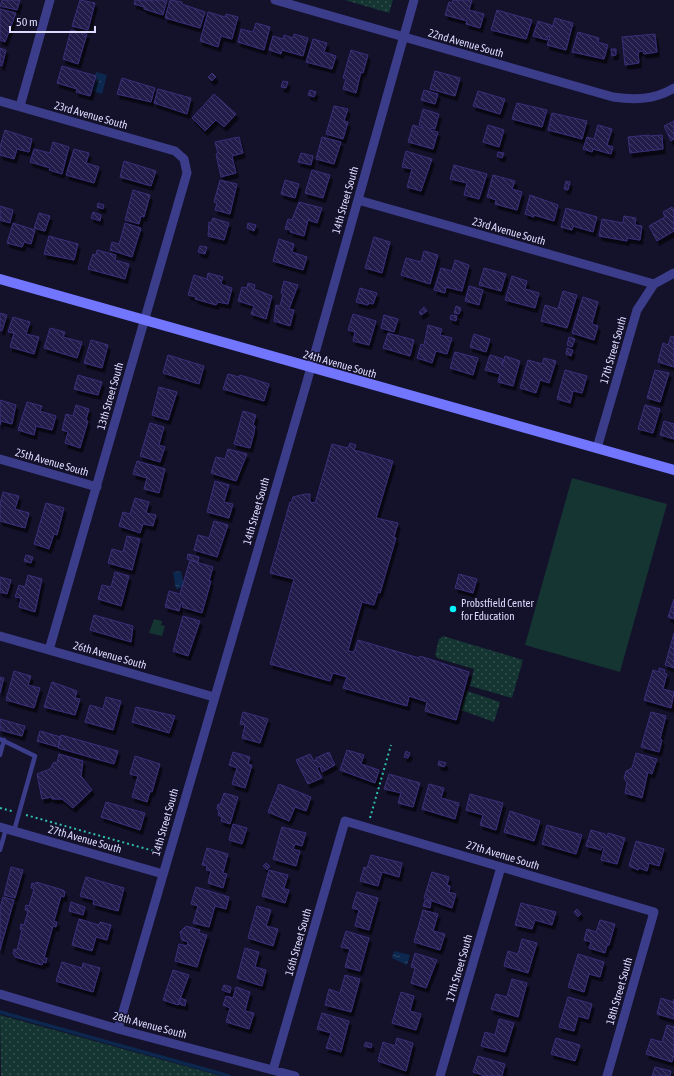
<svg xmlns="http://www.w3.org/2000/svg" width="674" height="1076" font-family="'Asap Condensed',sans-serif">
<defs>
<pattern id="grass-dots" width="8" height="8" patternUnits="userSpaceOnUse"><rect width="8" height="8" fill="#143532"/><path d="M2 2h.1M6 6h.1" fill="none" stroke="#365251" stroke-width="1.8" stroke-linecap="round"/></pattern>
<pattern id="water-ripples" width="26" height="14" patternUnits="userSpaceOnUse"><rect width="26" height="14" fill="#0d284e"/><path d="M2 4q2-2 4 0t4 0M15 11q2-2 4 0t4 0" fill="none" stroke="#304769"/></pattern>
<pattern id="building-back-hatch" width="6" height="6" patternUnits="userSpaceOnUse"><rect width="6" height="6" fill="#241d4c"/><path d="M-1 5l2 2M0 0l6 6M5-1l2 2" fill="none" stroke="#433d67"/></pattern>
<filter id="shadow"><feDropShadow dx="2.5" dy="4.5" stdDeviation="0" flood-color="#0009"/></filter>
</defs>
<rect width="100%" height="100%" fill="#14112b"/>
<path fill="url(#grass-dots)" d="M345,0h48l-4,13z
M443,636l80,24 -11,38 -42,-12 4,-17 -37,-11 -2,-3 4,-16z
M467,691l33,11 -6,20 -33,-12z
M0,1015l221,61h-220z"/>
<path fill="#143532" d="M572,478l95,26 -47,168 -95,-27z
M154,619l8,2 -1,4 4,1 -3,10 -13,-3z"/>
<path fill="url(#water-ripples)" d="M96,72l11,3 -5,19 -9,-3 4,-15h-2z
M181,571l3,16 -8,2 -3,-17z
M394,951l16,4 -3,10 -15,-7z"/>
<g fill="none" stroke-linecap="round" stroke-linejoin="round">
<path stroke="#0d284e" stroke-width="3.5" d="M0,1012l229,64"/>
</g>
<path fill="url(#building-back-hatch)" stroke="#392f78" filter="url(#shadow)" d="M2,0h18l-3,10 -17,-4z
M80,0l15,3 -7,27 -16,-4z
M135,0h32l-4,15 -19,-6v-2l-10,-3z
M170,0l12,2v2l23,8 -5,16 -35,-10z
M453,0h19l-3,10 15,4 -4,14 -14,-4 1,-3 -22,-6 4,-13 3,1z
M0,9l16,4 -11,29 -5,-2z
M497,10l35,10 -6,19 -35,-9z
M208,12l17,5 1,-3 12,3 -6,22 -11,-3 -3,11 -18,-6z
M555,18l18,5 -7,27 -19,-5 3,-9h-2l-1,4 -14,-4 5,-15 13,4 1,3z
M256,23l14,4 -6,23 -26,-8 3,-13 12,3z
M71,30l16,4 -9,30 -15,-5z
M578,32l21,6 -1,4 10,3 -4,14 -32,-7z
M294,34l14,4 -5,18 -21,-6 -1,4 -12,-4 4,-14 10,3 1,-4 9,3z
M655,34l2,18 -13,2 -1,-3 -5,1 1,11 -14,2 -3,-28z
M313,39l14,4 -3,9 12,4 -4,13 -26,-7z
M0,48l6,2 -4,16 -2,-1z
M611,49h5v6l-4,1z
M351,50l17,5 -5,18 -2,-1 -5,21 -13,-4 3,-10 -3,-1z
M62,66l34,10 -6,20 -14,-4 1,-3 -20,-6z
M435,71l25,7 -5,18 -25,-7z
M212,73l4,4 -4,4 -4,-4z
M122,78l33,10 -4,14 -34,-8z
M283,81l5,1 -2,6 -5,-1z
M158,89l33,9 -4,16 -33,-11z
M310,90l6,2 -2,5 -6,-2z
M424,90l14,4 -3,10 -14,-4z
M478,91l27,8 -5,15 -27,-8z
M214,94l22,20 -12,13 -8,-7 -11,11 -13,-13z
M517,103l30,7 -5,17 -30,-8z
M334,106l14,3 -4,12 4,1 -5,17 -17,-5z
M423,109l16,5 -4,15 -5,-1v2l8,2 -5,17 -25,-7 5,-17 9,3v-2l-3,-1z
M552,113l35,8 -5,18 -34,-9z
M674,121v18l-3,2 -7,-15z
M488,125l16,5 -5,17 -16,-5z
M598,125l14,4 -5,16 6,2 -2,7 -18,-5 -1,3 -9,-3 4,-12 7,2z
M5,130l27,9 -3,13 -12,-3 -3,10 -14,-4v-8z
M649,135v1l13,-1 1,14 -33,4 -2,-16z
M239,137l4,16 -11,3 4,17 -15,4 -5,-23 2,-1 -3,-11z
M322,137l19,5 -7,22 -18,-5z
M53,142l16,5 -7,27 -13,-4 1,-2 -20,-6 4,-13 16,4z
M74,149l15,4 -3,10 13,4 -5,16 -28,-8z
M406,151l26,8 -11,32 -14,-4 5,-18 -10,-2z
M498,152l6,1 -2,5 -5,-2z
M301,153l12,3 -2,9 -13,-3z
M124,161l32,10 -5,15 -31,-9z
M454,165l33,9 -8,25 -15,-4 3,-12 -17,-4z
M312,170l18,5 -7,23 -18,-5z
M493,175l22,6 -3,8 10,3 -5,18 -22,-6 1,-4 -9,-3z
M220,180l17,4 -7,30 -15,-4 2,-7 -3,-1z
M285,180l14,4 -4,14 -14,-4z
M566,181l4,1 -2,8 -4,-1z
M133,190l17,5 -6,22 -3,-1 -2,8 -14,-4z
M530,195l28,10 -4,16 -20,-6v2l-9,-3z
M299,202l23,6 -5,15 -9,-3 -4,16 -14,-4 1,-2 -6,-1 3,-10 4,1z
M98,203l6,2 -1,4 -6,-2z
M0,206l13,4 -3,13 -10,-3z
M672,207l2,4v20l-17,10 -8,-15 16,-9 -2,-5z
M566,208l31,9 -4,15 -20,-6 -1,4 -11,-3z
M93,212l8,3 -1,6 -9,-3z
M39,213l11,3 -5,15 -11,-3z
M624,216l12,2 -1,7 7,1 -2,14 -13,-2v3l-28,-5 3,-17 21,4z
M213,218l16,5 -5,17 -16,-4 1,-14 2,1z
M13,223l22,7 -4,14 -7,-2 -2,5 -15,-4z
M125,223l16,5 -9,29 -22,-7 2,-8 7,2z
M248,223l8,2 -2,6 -7,-3z
M49,236l29,8 -4,16 -30,-6z
M374,237l16,5 -8,31 -17,-5z
M279,239l15,5 -2,8 15,5 -4,13 -30,-9z
M200,246l7,1 -2,7 -7,-2z
M97,250l19,5 -1,5 14,4 -4,15 -37,-10 5,-15 3,1z
M424,251l14,4 -8,29 -29,-9 5,-17 15,4z
M455,260l14,5 -7,26 -16,-4 -1,6 -11,-3 7,-22 11,3z
M484,268l22,6 -5,17 -22,-6z
M208,273l15,4 -2,6 2,2 9,3 -4,16 -10,-2 -2,3 -21,-6 1,-2 -8,-2 6,-20 13,4z
M512,276l15,5 -2,8 14,4 -4,15 -30,-8z
M284,281l14,4 -9,24 5,1 -4,16 -16,-5 2,-16 4,1 3,-12 -2,-1z
M248,283l7,2 -1,4 18,7 -6,23 -15,-5 3,-8 -16,-5 4,-14 5,1z
M469,286l14,4 -4,15 -14,-4z
M360,288l17,5 -4,11 -4,-1 -1,2 -12,-3z
M563,291l14,4 -10,33 -26,-7 4,-16 13,4z
M583,297l15,5 -6,22 6,2 -4,14 -22,-7z
M456,306l5,2 -2,6 -5,-1z
M424,307l3,4 -6,4 -2,-3z
M0,313l7,2 -5,16 -2,-1z
M353,314l23,7 -7,24 -16,-4 2,-9 -7,-2z
M384,315l14,4 -4,13 -13,-4z
M451,315l6,1 -1,5 -6,-2z
M13,317l17,5 -4,12 13,3 -5,17 -24,-7 4,-14 -6,-1z
M428,325l14,4 -2,6 12,3 -5,16 -11,-3 -4,12 -15,-5 4,-14 3,1z
M50,328l15,4 -2,5 19,5 -5,16 -33,-10z
M388,333l26,7 -4,16 -27,-8z
M474,334l16,5 -4,13 -16,-5z
M671,336l3,1v30l-16,-5 5,-19 5,2z
M569,337l6,2 -3,8 -5,-2z
M91,340l17,5 -6,23 -18,-5z
M567,348l6,2 -2,6 -5,-2z
M455,352l23,6 -5,17 -23,-7z
M168,355l36,11 -5,18 -36,-11z
M490,355l13,4 -1,7 3,-10 15,5 -7,25 -15,-4 2,-8 -15,-4z
M544,358l12,3 -7,22 -9,-3 -4,13 -16,-5 8,-28 14,4z
M565,370l22,6 -5,17 -9,-2 -3,12 -13,-4z
M655,370l14,3 -9,29 -13,-4z
M228,374l11,3 1,-2 29,9 -5,17 -41,-12z
M78,375l24,7 -4,13 -24,-6z
M159,387l18,5 -9,28 -16,-5z
M0,400l16,5 -4,19 -11,-3 -1,4z
M27,402l15,4 -2,5 16,5 -4,14 -16,-4 -2,9 -16,-5z
M76,405l13,4 -3,11 2,1 -8,27 -15,-5 3,-11 -6,-2 4,-16 7,2z
M645,405l15,4 -7,24 -15,-4z
M243,411l13,4 -3,10 2,1 -1,7 -4,15 -16,-4z
M664,421l10,3v15l-14,-4z
M150,423l14,4 -5,18 6,2 -5,15 -20,-6z
M350,443l6,2 -2,5 39,11 -17,57 22,5 -4,14 2,1 -16,55 -2,-1 -4,13 -12,-3 -14,49 6,1 4,-12 61,18 1,-2 49,16 -13,48 -31,-9 2,-9 -18,-6 -2,10 -64,-18 4,-11 -14,-4 -3,8 -60,-17 24,-85 -24,-6 20,-71 1,1 2,-6 12,-3h5v8l5,1 17,-59 16,4z
M228,449l19,5 -11,27 -25,-8 5,-16 9,2z
M137,461l28,8 -6,24 -15,-4 3,-11 -14,-4z
M215,481l14,4 -5,17 9,2 -4,14 -22,-6z
M3,492l16,4 -4,13 14,4 -4,15 -25,-7v-17z
M135,498l14,4 -3,11 10,2 -3,11 -10,-2 -3,9 -21,-7 4,-14 7,2z
M46,503l18,5 -7,27 -3,-1 -5,15 -15,-5z
M214,521l14,4 -11,32 -23,-7 4,-15 11,3z
M127,536l13,3 -8,31 -24,-7 4,-14 11,3z
M188,554l11,3 -1,5 -11,-3z
M26,555l7,2 -2,6 -7,-2z
M190,560l23,7 -4,14h2l-9,32 -20,-6 1,-3 -2,-1 -2,8 -14,-4 4,-16 11,3z
M115,572l14,4 -8,30 -23,-7 4,-14 9,2z
M459,574l18,5 -4,14 -18,-5z
M28,575l14,4 -7,33 -16,-5 2,-9 -6,-1 4,-12 6,2z
M0,577l11,3 -4,14 -7,-2z
M674,599v20l-6,-2z
M94,615l39,11 -2,16 -41,-12z
M183,616l17,5 -12,35 -15,-5z
M674,633v35l-9,-3z
M659,668l6,2 -1,3 3,1 -4,15 11,3 -3,16 -27,-8 9,-30 6,2z
M14,671l17,5 -3,9 12,3 -6,20 -28,-8z
M0,677l4,1 -4,15z
M52,682l25,9 -2,7 5,1 -5,16 -31,-8z
M106,697l15,4 -8,29 -28,-8 5,-17 13,4z
M136,707l39,9 -6,17 -37,-11z
M243,712l25,7 -8,24 -18,-5 3,-13 -5,-1z
M651,712l15,4 -6,23 2,1 -3,12 -18,-5z
M0,719l25,7 -3,10 -22,-6z
M40,731l21,6 -3,10 -21,-6z
M61,735l57,16 -4,13 -56,-16z
M347,750l17,5 -3,9 18,6 -4,13 -35,-13z
M406,751l4,2 -2,5 -4,-1z
M233,752l17,5 -2,7 4,1 -7,23 -13,-4 5,-16 -8,-3z
M329,752l6,13 -13,7 -2,-6 -3,2 5,10 -14,6 -12,-24 14,-6 4,7 2,-1v-2z
M636,753l21,6 -5,15 -4,-2 -6,26 -17,-5 2,-10 -3,-5 2,-7 6,-3z
M59,754l24,7 -2,15 11,14 -19,18 -11,-9h-10v-2l-10,2 -5,-25 13,-5 4,-7 3,1z
M135,756l25,8 -8,28 -2,-1 -3,11 -15,-5 6,-21 -8,-2z
M439,761l7,2 -2,4 -6,-2z
M389,774l31,9 -7,24 -15,-4 3,-10 -17,-4z
M279,784l32,13 -5,14 -11,-4 -6,14 -21,-9z
M429,784l15,4 -3,10 18,5 -4,16 -33,-10z
M224,793l14,4 -8,27 -9,-3 1,-4 -4,-2 1,-5 -2,-1 1,-5 2,1z
M470,794l33,9 -7,27 -16,-5 3,-10 -17,-5z
M106,802l39,11 -5,17 -39,-13z
M510,811l30,10 -6,20 -30,-9z
M233,824l14,4 -5,16 -13,-4z
M547,825l35,10 -6,19 -34,-10z
M282,827l24,6 -4,13 -7,-2 -2,5 7,2 -4,15 -23,-7z
M591,830l14,4v2l2,1 1,-4 17,5 -8,26 -16,-4 3,-12 -2,-1 -1,3 -15,-4z
M636,841l28,8 -5,17 -10,-3 -2,8 -8,-3 -1,2 -9,-4z
M207,848l21,6 -5,19 4,1 -4,14 -15,-5 3,-12 -5,-1 1,-4 -5,-1z
M371,855l31,8 -3,14 -17,-5 -4,14 -18,-5 4,-14 3,1z
M266,863l4,3 -3,4 -4,-4z
M11,867l12,3 -8,28 -11,-3z
M269,870l19,5 -4,13h-3l8,2 -4,13 -23,-7z
M432,872l17,5 -2,8 3,1 -1,6 7,2 -4,14 -28,-10z
M86,877l38,11 -6,23 -25,-7 1,-4 -14,-4z
M36,882l27,8 2,2 -1,5 -3,-1 -7,25 3,1 -1,5 -3,-1 -9,32h3l-1,5 -3,-1 -1,3 -27,-8v-2l-2,-1 1,-5 3,1 5,-20 -2,-1 1,-5 3,1 4,-14 -3,-1 1,-5 3,1 5,-17 -3,-1 1,-5 3,1z
M196,887l33,10 -3,12 -11,-3 -6,21 -16,-4 5,-17 -7,-2z
M357,892l21,6 -9,32 -14,-4 4,-16 -7,-2z
M3,897l11,3 -14,50v-42z
M425,900l6,2 -1,6 -7,-2z
M71,902l14,5 -2,8 -14,-4z
M521,903l35,9 -4,13 -17,-5 -3,9 -17,-4z
M257,906l14,4 -5,16 12,3 -5,17 -25,-8z
M577,909l4,5 -3,3 -4,-5z
M423,910l15,4 -5,17 12,3 -5,16 -26,-8z
M79,919l20,6 1,-3 11,3 -4,15 -11,-3 -4,14 -20,-6z
M600,920l15,4 -6,21h-2l-2,8 -16,-5 2,-6 -7,-2 3,-11 9,3z
M186,926l14,4 -1,3 8,2 -10,32 -22,-6 4,-17 8,2 1,-4 -6,-2 -2,-8z
M346,931l23,7 -9,33 -15,-4 5,-18 -9,-2z
M522,939l15,4 -9,30 -24,-7 4,-15 10,3z
M245,948l14,4 -4,15 11,3 -4,16 -25,-8z
M415,953l22,7 -11,28 -15,-5 4,-15 -4,-1z
M578,954l26,8 -4,15 -11,-3 -5,18 -16,-5z
M62,962l20,6 1,-5 17,5 -7,24 -37,-11z
M173,970l16,5 -11,30 -15,-5z
M345,975l15,4 -9,33 -26,-7 4,-16 11,4z
M512,979l15,4 -9,34 -27,-8 5,-15 11,3z
M224,985l7,2 -1,6 -8,-3z
M236,987l14,5 -5,19 9,2 -5,16 -23,-7 4,-14 -7,-3 3,-9 7,2z
M401,992l13,4 -4,15 11,3 -5,16 -24,-7z
M568,997l24,7 -4,15 -10,-3 -4,15 -15,-4z
M180,998l6,2 -1,6 -6,-2z
M661,998l12,4 1,-3v20l-17,-5z
M322,1013l27,8 -8,31 -15,-4 5,-15 -14,-4z
M499,1019l15,4 -9,29 -24,-6 4,-14 10,3z
M667,1025l7,2v28l-2,7 -26,-8 5,-15 11,3z
M397,1038l16,5 -7,28 -28,-10 5,-19 12,4z
M556,1038l24,7 -5,16 -24,-7z
M366,1042l6,2 -1,4 -7,-2z
M478,1056l27,8 -3,12h-17l-12,-4z
M655,1067l16,4 -1,5h-18z"/>
<g fill="none" stroke-linecap="round" stroke-linejoin="round">
<path stroke="#30beae" stroke-width="2" stroke-dasharray="2 3" stroke-linecap="butt" d="M0,808l12,3
M26,815l135,38
M370,818l21,-73"/>
<path stroke="#3c3d8a" stroke-width="4.5" d="M0,739l35,17 -21,75
M0,755l4,-15
M0,850l6,-21"/>
<path stroke="#3c3d8a" stroke-width="9" d="M275,0l338,97c22,3 41,3 61,-9
M0,101l175,50 9,8 3,14 -138,477
M20,106l30,-106
M358,200l296,84
M597,448l40,-138 17,-26 20,-11
M0,459l97,28
M0,636l214,61
M0,827l163,47
M0,994l118,35 177,47
M118,1029l188,-644 108,-385
M273,1070l72,-249 309,91 -47,164
M440,1076l61,-209"/>
<path stroke="#7276ff" stroke-width="10" d="M0,279l674,191"/>
</g>
<circle fill="#07f3ff" stroke="#14112b" stroke-width="1.5" cx="453" cy="609" r="4"/>
<g text-anchor="middle" stroke-width="3" stroke-linejoin="round" paint-order="stroke">
<g font-size="11" fill="#dddbff" stroke="#14112b">
<text transform="translate(466 43) rotate(16)" y="4">22nd Avenue South</text>
<text transform="translate(91 115) rotate(16)" y="4">23rd Avenue South</text>
<text transform="translate(345 200) rotate(-74)" y="4">14th Street South</text>
<text transform="translate(509 231) rotate(16)" y="4">23rd Avenue South</text>
<text transform="translate(613 350) rotate(-74)" y="4">17th Street South</text>
<text transform="translate(340 364) rotate(16)" y="4">24th Avenue South</text>
<text transform="translate(110 396) rotate(-74)" y="4">13th Street South</text>
<text transform="translate(52 462) rotate(16)" y="4">25th Avenue South</text>
<text transform="translate(256 511) rotate(-74)" y="4">14th Street South</text>
<text transform="translate(110 655) rotate(16)" y="4">26th Avenue South</text>
<text transform="translate(165 822) rotate(-74)" y="4">14th Street South</text>
<text transform="translate(85 839) rotate(16)" y="4">27th Avenue South</text>
<text transform="translate(503 855) rotate(17)" y="4">27th Avenue South</text>
<text transform="translate(298 942) rotate(-74)" y="4">16th Street South</text>
<text transform="translate(459 968) rotate(-74)" y="4">17th Street South</text>
<text transform="translate(619 991) rotate(-74)" y="4">18th Street South</text>
<text transform="translate(150 1025) rotate(15)" y="4">28th Avenue South</text>
</g>
<g font-size="11" fill="#dddbff" stroke="#14112b" text-anchor="start">
<text x="461" y="607">Probstfield Center<tspan x="461" dy="13">for Education</tspan></text>
</g>
</g>
<path d="M10 26v6h85v-6" fill="none" stroke="#dddbff" stroke-width="2"/>
<text x="16" y="26" font-size="12" fill="#dddbff" stroke="#14112b" stroke-width="3" paint-order="stroke">50 m</text>
</svg>
